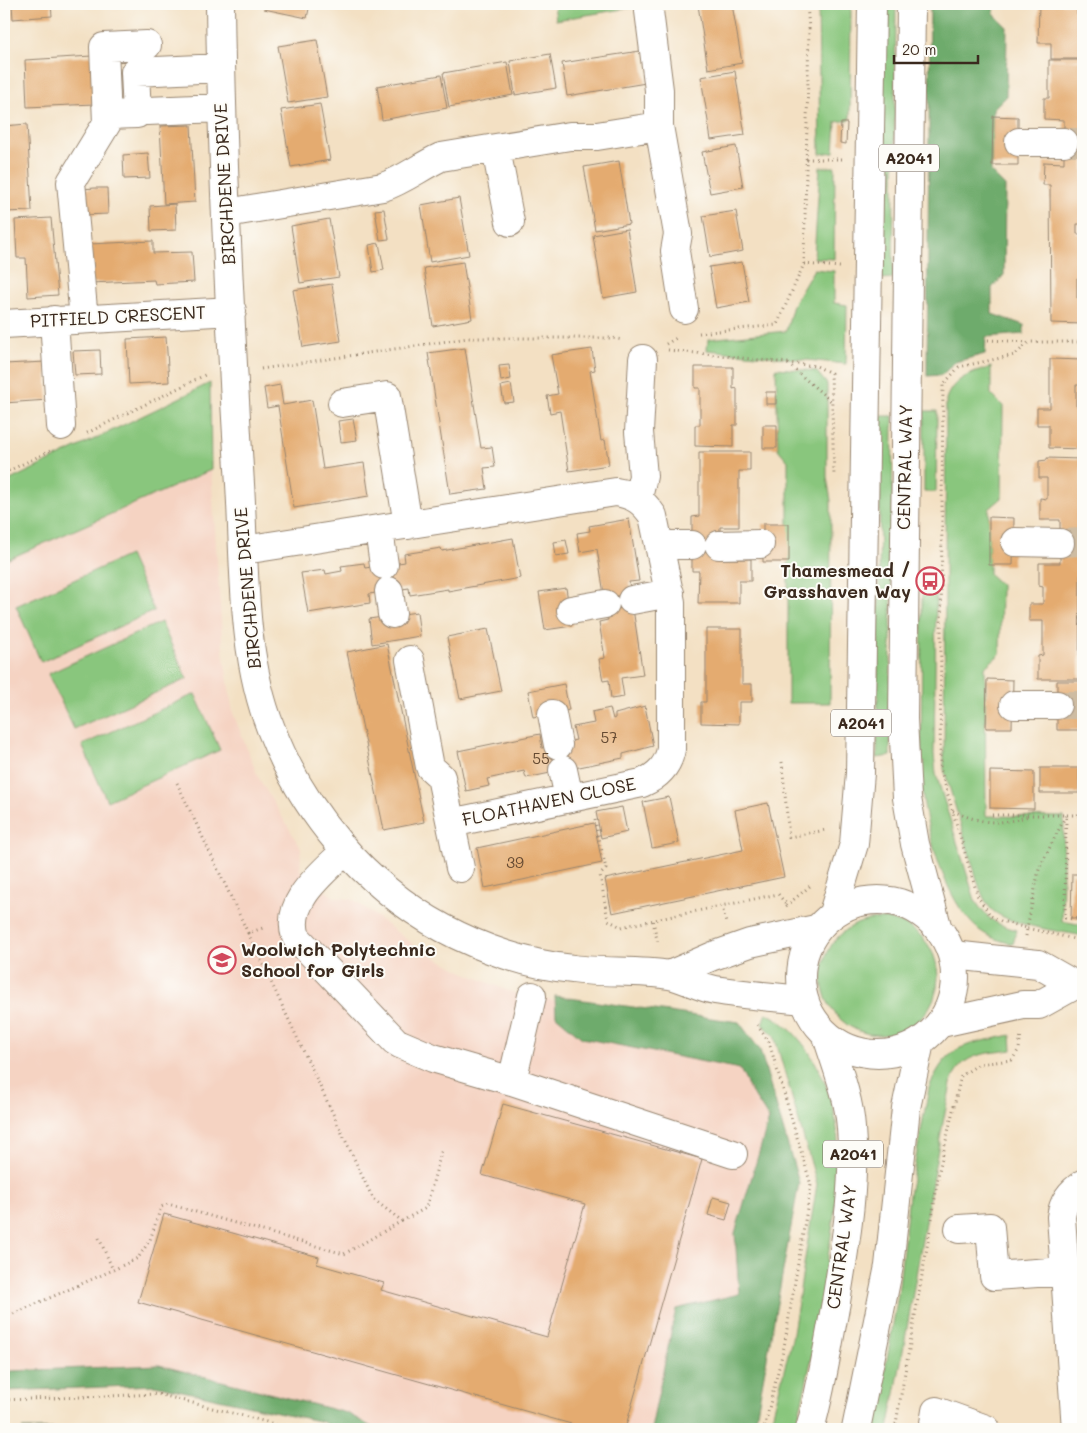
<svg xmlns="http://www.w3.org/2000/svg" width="1087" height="1433" font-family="Mali,sans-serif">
<rect width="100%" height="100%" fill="#fdfcf7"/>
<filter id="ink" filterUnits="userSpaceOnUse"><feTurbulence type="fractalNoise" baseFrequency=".02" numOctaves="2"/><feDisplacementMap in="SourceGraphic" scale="10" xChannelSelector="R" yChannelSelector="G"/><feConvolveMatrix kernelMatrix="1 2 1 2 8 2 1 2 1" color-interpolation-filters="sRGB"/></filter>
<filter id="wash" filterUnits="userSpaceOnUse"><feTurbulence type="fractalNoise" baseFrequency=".0096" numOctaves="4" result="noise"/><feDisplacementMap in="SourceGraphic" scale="20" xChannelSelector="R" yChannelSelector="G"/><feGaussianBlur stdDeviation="1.12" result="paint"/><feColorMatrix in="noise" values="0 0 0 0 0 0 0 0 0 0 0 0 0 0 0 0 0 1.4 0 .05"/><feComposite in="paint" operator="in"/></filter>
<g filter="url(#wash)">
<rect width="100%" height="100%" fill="#f3e0c3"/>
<path fill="#f5d3c2" d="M211,470l12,181 10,62 25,64 43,71 -1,22 13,12 21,15 20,3 64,48 45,24 53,22 35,6 39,18 170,32 39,133 -45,246h-420l-11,-7 -168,-37 -151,6v-830z"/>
<path fill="#89c67d" stroke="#62784e" d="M554,4h87v2l-85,14z
M818,4h33l-1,116 -14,2 -2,30 -14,2z
M884,4h12l-3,274 -11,1z
M820,167h15l-1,92 -20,-1z
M814,269l20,2v32l13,2 -1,59 -139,-14 1,-11 78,-8 7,-26z
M991,367v27l12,12 -1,92 -13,11v65l12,11 -1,69 -15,13 1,149 78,1 -2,104 21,4v11c-23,-5 -78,-11 -93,-28 -6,-8 -9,-16 -12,-25l-34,-114 2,-370c8,-22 25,-25 45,-32z
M776,368l40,3 11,13v93l4,24 -1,202h-42v-242l-10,-12z
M210,383l1,87 -207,91v-78z
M924,411h13l-1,81h-12z
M881,416h12l-3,340 -13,2z
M129,555l25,56 -113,51 -25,-56z
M922,594h14l-2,160 2,20 39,126c11,19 22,25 42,30l-4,14c-12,-3 -24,-6 -35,-15 -35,-30 -53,-103 -57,-147z
M161,622l26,57 -113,50 -26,-55z
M195,694l25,56 -113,51 -25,-56z
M822 977a58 58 0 1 1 116 0a58 58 0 1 1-116 0Z
M766,1013c41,19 66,73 71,116 4,39 -2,82 -8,121 -8,60 -18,120 -34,179h-26l23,-90 25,-155 -43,-149 -12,-11z
M1011,1035l1,15c-26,4 -48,2 -60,29 -25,116 -40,234 -64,350h-16l15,-70 11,-64 11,-100 20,-107c19,-46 38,-43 82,-53z"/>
<path fill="#6eab6c" stroke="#546a45" d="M930,4h64v10l13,13 -1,69 -13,13 -2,63 14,14 -1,89 -12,13v26l32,11v9l-38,3 -1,17 -30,8 -13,13 -15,1z
M555,996l184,26 21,28 39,133 -45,246h-103l25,-120 63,-15 -4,-61 34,-114 -19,-29 -10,-21 -158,-31 -26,-22z
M159,1365l188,48 28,16h-41l-11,-7 -168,-37 -151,6 6,-20z
M156,1421l75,8h-209l55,-1z"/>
<g id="blocks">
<path fill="#e4ab6f" d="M12,4h39l1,12 -39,3z
M144,4h18l-1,4z
M265,4h45l-3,14 -43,-9z
M708,4h24l10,59 -34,6 -10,-64z
M1039,4h38v11h6v44h-32v-16h-13z
M4,35h2l2,36h-4z
M317,40l10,57 -39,6 -10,-57z
M640,51l6,32 -79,13 -5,-33z
M550,54l6,34 -41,7 -5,-34z
M92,56l2,48 -67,3 -2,-47z
M1049,60h34v164h-6v10h6v44h-6v20h6v26l-32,-1 -1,-138h-7l1,-23 20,1v-43l-20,-1v-21h5z
M507,62l6,33 -64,12 -6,-34z
M735,71l10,64 -34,5 -10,-63z
M441,75l6,33 -65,12 -5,-34z
M320,104l10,56 -39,7 -10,-57z
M993,116l25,1v48h-26z
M841,123h6l-1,21 -6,-1z
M27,124l5,87 -28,1v-86z
M191,125l4,77 -31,2 -4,-78z
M736,146l7,41 -33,6 -8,-41z
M148,153l2,25 -26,1 -1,-24z
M619,161l10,63 -34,6 -11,-63z
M95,188h12l1,26 -25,1 -1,-26z
M459,198l10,57 -39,7 -9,-57z
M175,204l1,26 -25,1 -1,-25z
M384,209l5,30 -9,1 -5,-30z
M736,211l7,40 -33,6 -7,-41z
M51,218l7,77 -30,2 -2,-39h-9l-2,-38z
M329,219l10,58 -39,6 -9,-57z
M627,229l10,63 -34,6 -10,-63z
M153,241v12l39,-1 2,30 -39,2 -1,-4 -63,3 -2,-39z
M379,243l5,27 -11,2 -4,-27z
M463,262l9,57 -39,7 -9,-58z
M742,262l7,40 -33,6 -7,-41z
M332,284l9,57 -38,6 -10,-57z
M166,337l3,45 -40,2 -2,-45z
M465,348l16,100 11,-1 3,20 -11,1 3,21 -37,5 -22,-141z
M592,349l3,21 -5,1 11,70 4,-1 4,25 -40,6 -9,-60 -10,2 -3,-17 11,-2 -7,-39z
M100,350l1,24 -26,1 -2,-24z
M1050,359l33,1v25h-7v21l7,-1v44l-34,-1v-23h-12v-17h13z
M46,362l2,38 -44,3v-39z
M509,365l2,14 -10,2 -2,-15z
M695,367h38v22l4,-1v37h-4v22l-38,-1v-21h5v-37h-5z
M511,384l3,18 -10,1 -3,-17z
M280,385l3,20 29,-5 11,69 41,-6 5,33 -75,12 -16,-102 -11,2 -3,-20z
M766,392h10v12h-10z
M353,419l4,21 -16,2 -3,-21z
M763,425h14v23h-14z
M699,452h51v19h-11v56h-19v32h31v22h-12v22h-41l1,-32h-7v-54l7,-1z
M1047,458l34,1 2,116h-3l-1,104h-41v-23l5,-1v-34h-14v-17h14v-17l-4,-1v-23h21v-43h-20v-22l7,1v-21h-8v-17l8,-1z
M989,517l25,1 -1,47h-24z
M629,519l10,62 -10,1 14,93 -22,3 3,19 -13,2 -2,-19 -6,1 -4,-22 6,-1 -6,-36 9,-2 -11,-71 -17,3 -3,-19 13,-2 -1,-5z
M763,524h26v38h-26z
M513,538l7,40 -72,13v-2l-38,6 -1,-7 -40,6 1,9 -62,10 -7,-40 24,-3 1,4 16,-3 -1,-5 23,-3 1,5 40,-6 -1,-8 37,-6 1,3z
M566,540l3,14 -13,2 -2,-14z
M927,570h6v20h-6z
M566,588l6,38 -27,4 -6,-38z
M417,612l3,24 -48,8 -3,-25z
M488,629l13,62 -41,8 -13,-62z
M706,629h36v55h10v18h-13v22l-38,-1v-21h5z
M387,644l37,178 -40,8 -37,-178z
M987,679l26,1 -1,48h-26z
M1057,681h26v49h-26z
M564,684l5,26 -36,7 -5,-26z
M645,706l8,40 -30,8v4l-97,20 -2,-7 -37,8 2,7 -23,5 -8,-40 82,-17 2,14 34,-8 -3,-13 21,-4 -2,-11 18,-4 3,11 2,-1v-4z
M1040,768h39v25h-39z
M990,771l44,1v37l-44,-1z
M669,797l10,46 -27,5 -9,-46z
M768,803l16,74 -172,36 -7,-34 138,-29 -8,-40z
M622,807l5,25 -26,6 -5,-26z
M594,823l8,40 -117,25 -8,-40z
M1072,874h11v44h-12z
M503,1104l199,55 -77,270h-36l-451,-127 26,-88 155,43 -2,7 67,19 -3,7 166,47 38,-133 -103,-29z
M713,1197l18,5 -5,18 -18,-5z"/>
</g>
</g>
<g filter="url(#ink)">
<use href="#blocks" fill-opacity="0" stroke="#978570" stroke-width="1"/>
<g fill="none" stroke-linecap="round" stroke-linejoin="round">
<path stroke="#cebca2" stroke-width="28" stroke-dasharray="28 14" stroke-linecap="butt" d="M1064,142h19
M1060,543l23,-1
M1057,705h26"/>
<g stroke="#978570" stroke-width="30">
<path id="minor" d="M220,4c2,160 10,321 20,480 5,81 1,169 31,245 32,83 93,156 172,199 39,21 86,37 130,41 30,4 67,1 96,6 16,3 30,12 46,15 29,5 59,7 89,10
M147,111l74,-3
M107,115l30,-1 -2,-42 86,-4
M659,126l19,108 -3,17 9,58
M1019,142h45
M496,149l14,73
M227,213l156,-26c21,-7 38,-21 58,-30l129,-21h27l62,-10v-36l-10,-79
M84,319l-13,-137 36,-59 -3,-76 43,-2
M54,320l7,106
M4,324l228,-13
M342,403l45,-7 21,129
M638,498l5,-22 -4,-44 4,-73
M379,530l5,35
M1015,542l45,1
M659,545h33
M719,545l41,-1
M244,550l372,-58c18,3 27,9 37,24l18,86v147c-3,17 -13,27 -29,34l-191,40
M389,591l3,23
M632,600l38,-7
M571,610l34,-6
M410,660l20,107 11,10 19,91
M1014,705h43
M552,714l6,31
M563,770l6,28
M345,851c-22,22 -61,50 -49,86l99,104 5,3 33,14 79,23 221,73
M953,955l85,9 37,21
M669,975l44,-19 37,-13 66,-14
M941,1023l82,-18h16l36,-20 8,-1
M512,1081l20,-85
M959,1229l31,-2 4,49 71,-5
M933,1429l3,-18 50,18
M1076,1429l-15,-212c2,-15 9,-25 22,-33"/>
</g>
<g stroke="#978570" stroke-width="30">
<path id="major" d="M911,4l-8,715 4,79 8,46 22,82
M801 977a77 77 0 1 1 154 0a77 77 0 1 1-154 0Z
M833,913l21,-69 6,-71 12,-769
M810,1429c12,-42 18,-84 26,-127 9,-57 20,-116 15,-174 -2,-31 -15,-63 -24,-92
M856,1429l33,-163 17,-158 14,-66"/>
</g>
<path stroke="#978570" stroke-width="3" stroke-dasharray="1 4" stroke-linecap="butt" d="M806,159h37
M804,264l36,3
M699,333l78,-8 27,-61 5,-235 -2,-25
M988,340l40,2
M666,344l12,-7
M668,350l148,16 15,7 3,103
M788,364l44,38
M261,369l207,-31h144l11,2
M87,433l118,-58
M4,473l46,-22
M782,762l7,75 37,-7
M177,783l71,150 18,-6
M953,811c26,12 47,15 75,5
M992,815h74l-27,54 -12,59 56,13
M1083,815h-17l-1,103 18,2
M595,820l11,49 -6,6 8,45 13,7 157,-33 9,11
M722,906l4,17
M786,906l24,-20
M653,921l5,23
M248,933l125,266 29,22 24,-13 16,-59
M1026,936l1,-8 -26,-7 -10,-5 -13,-19 -38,-129 3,-383 16,-18 56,-12 14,-13h54
M757,1025l12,17 42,143 -27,162 -20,82
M932,1219l7,-48 22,-95 18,-12 33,-4 7,-11 2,-15
M99,1238l14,32 25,-12 12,-18 11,-33 7,-3 176,50 58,-33
M4,1318l109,-48
M4,1400l154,-6 136,35
M895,1429l35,-199"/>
<use href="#minor" stroke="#fff" stroke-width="28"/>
<use href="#major" stroke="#fff" stroke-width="28"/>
</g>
</g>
<defs>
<g id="bus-ring" transform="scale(1.4375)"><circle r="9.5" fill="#fdfcf7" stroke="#d1495b" stroke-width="1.5"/><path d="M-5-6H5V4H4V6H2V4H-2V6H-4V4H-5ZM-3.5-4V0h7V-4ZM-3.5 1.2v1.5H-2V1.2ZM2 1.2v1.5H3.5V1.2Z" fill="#d1495b"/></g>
<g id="school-ring" transform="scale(1.4375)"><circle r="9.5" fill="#fdfcf7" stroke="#d1495b" stroke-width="1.5"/><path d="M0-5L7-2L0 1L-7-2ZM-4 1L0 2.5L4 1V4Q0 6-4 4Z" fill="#d1495b"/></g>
</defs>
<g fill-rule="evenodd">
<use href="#bus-ring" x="930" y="581"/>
<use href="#school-ring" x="222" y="960"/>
</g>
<g text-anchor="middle" stroke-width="4" stroke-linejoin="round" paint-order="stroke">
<g font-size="15" fill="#654a32">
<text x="609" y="743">57</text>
<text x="541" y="764">55</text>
<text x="515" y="868">39</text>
</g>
<g fill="#fdfcf7" stroke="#75695f" stroke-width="1">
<rect x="879" y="144.5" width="60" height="27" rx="4"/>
<rect x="831" y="709.5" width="60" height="27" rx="4"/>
<rect x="823" y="1140.5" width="60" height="27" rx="4"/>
</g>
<g font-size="16" font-weight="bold" fill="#3b2a1e">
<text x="909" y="164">A2041</text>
<text x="861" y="729">A2041</text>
<text x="853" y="1160">A2041</text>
</g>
<g font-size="18" fill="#3b2a1e" stroke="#fdfcf7">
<text transform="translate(225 184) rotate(-93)" y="6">BIRCHDENE DRIVE</text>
<text transform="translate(118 317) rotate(-3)" y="6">PITFIELD CRESCENT</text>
<text transform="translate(905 467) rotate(-89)" y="6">CENTRAL WAY</text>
<text transform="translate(248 588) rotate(-95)" y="6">BIRCHDENE DRIVE</text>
<text transform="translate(549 802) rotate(-12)" y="6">FLOATHAVEN CLOSE</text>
<text transform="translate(842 1247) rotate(-82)" y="6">CENTRAL WAY</text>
</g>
<g font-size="18" font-weight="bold" fill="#3b2a1e" stroke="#fdfcf7" text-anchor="end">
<text x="911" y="577">Thamesmead /<tspan x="911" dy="21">Grasshaven Way</tspan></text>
<text x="241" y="956" text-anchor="start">Woolwich Polytechnic<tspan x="241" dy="21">School for Girls</tspan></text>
</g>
</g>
<rect width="1087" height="1433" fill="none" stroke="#fdfcf7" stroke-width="20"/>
<path d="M894 55v8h84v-8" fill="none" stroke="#3b2a1e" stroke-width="2.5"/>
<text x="902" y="55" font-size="15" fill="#3b2a1e" stroke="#fdfcf7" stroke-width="4" paint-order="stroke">20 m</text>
</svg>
